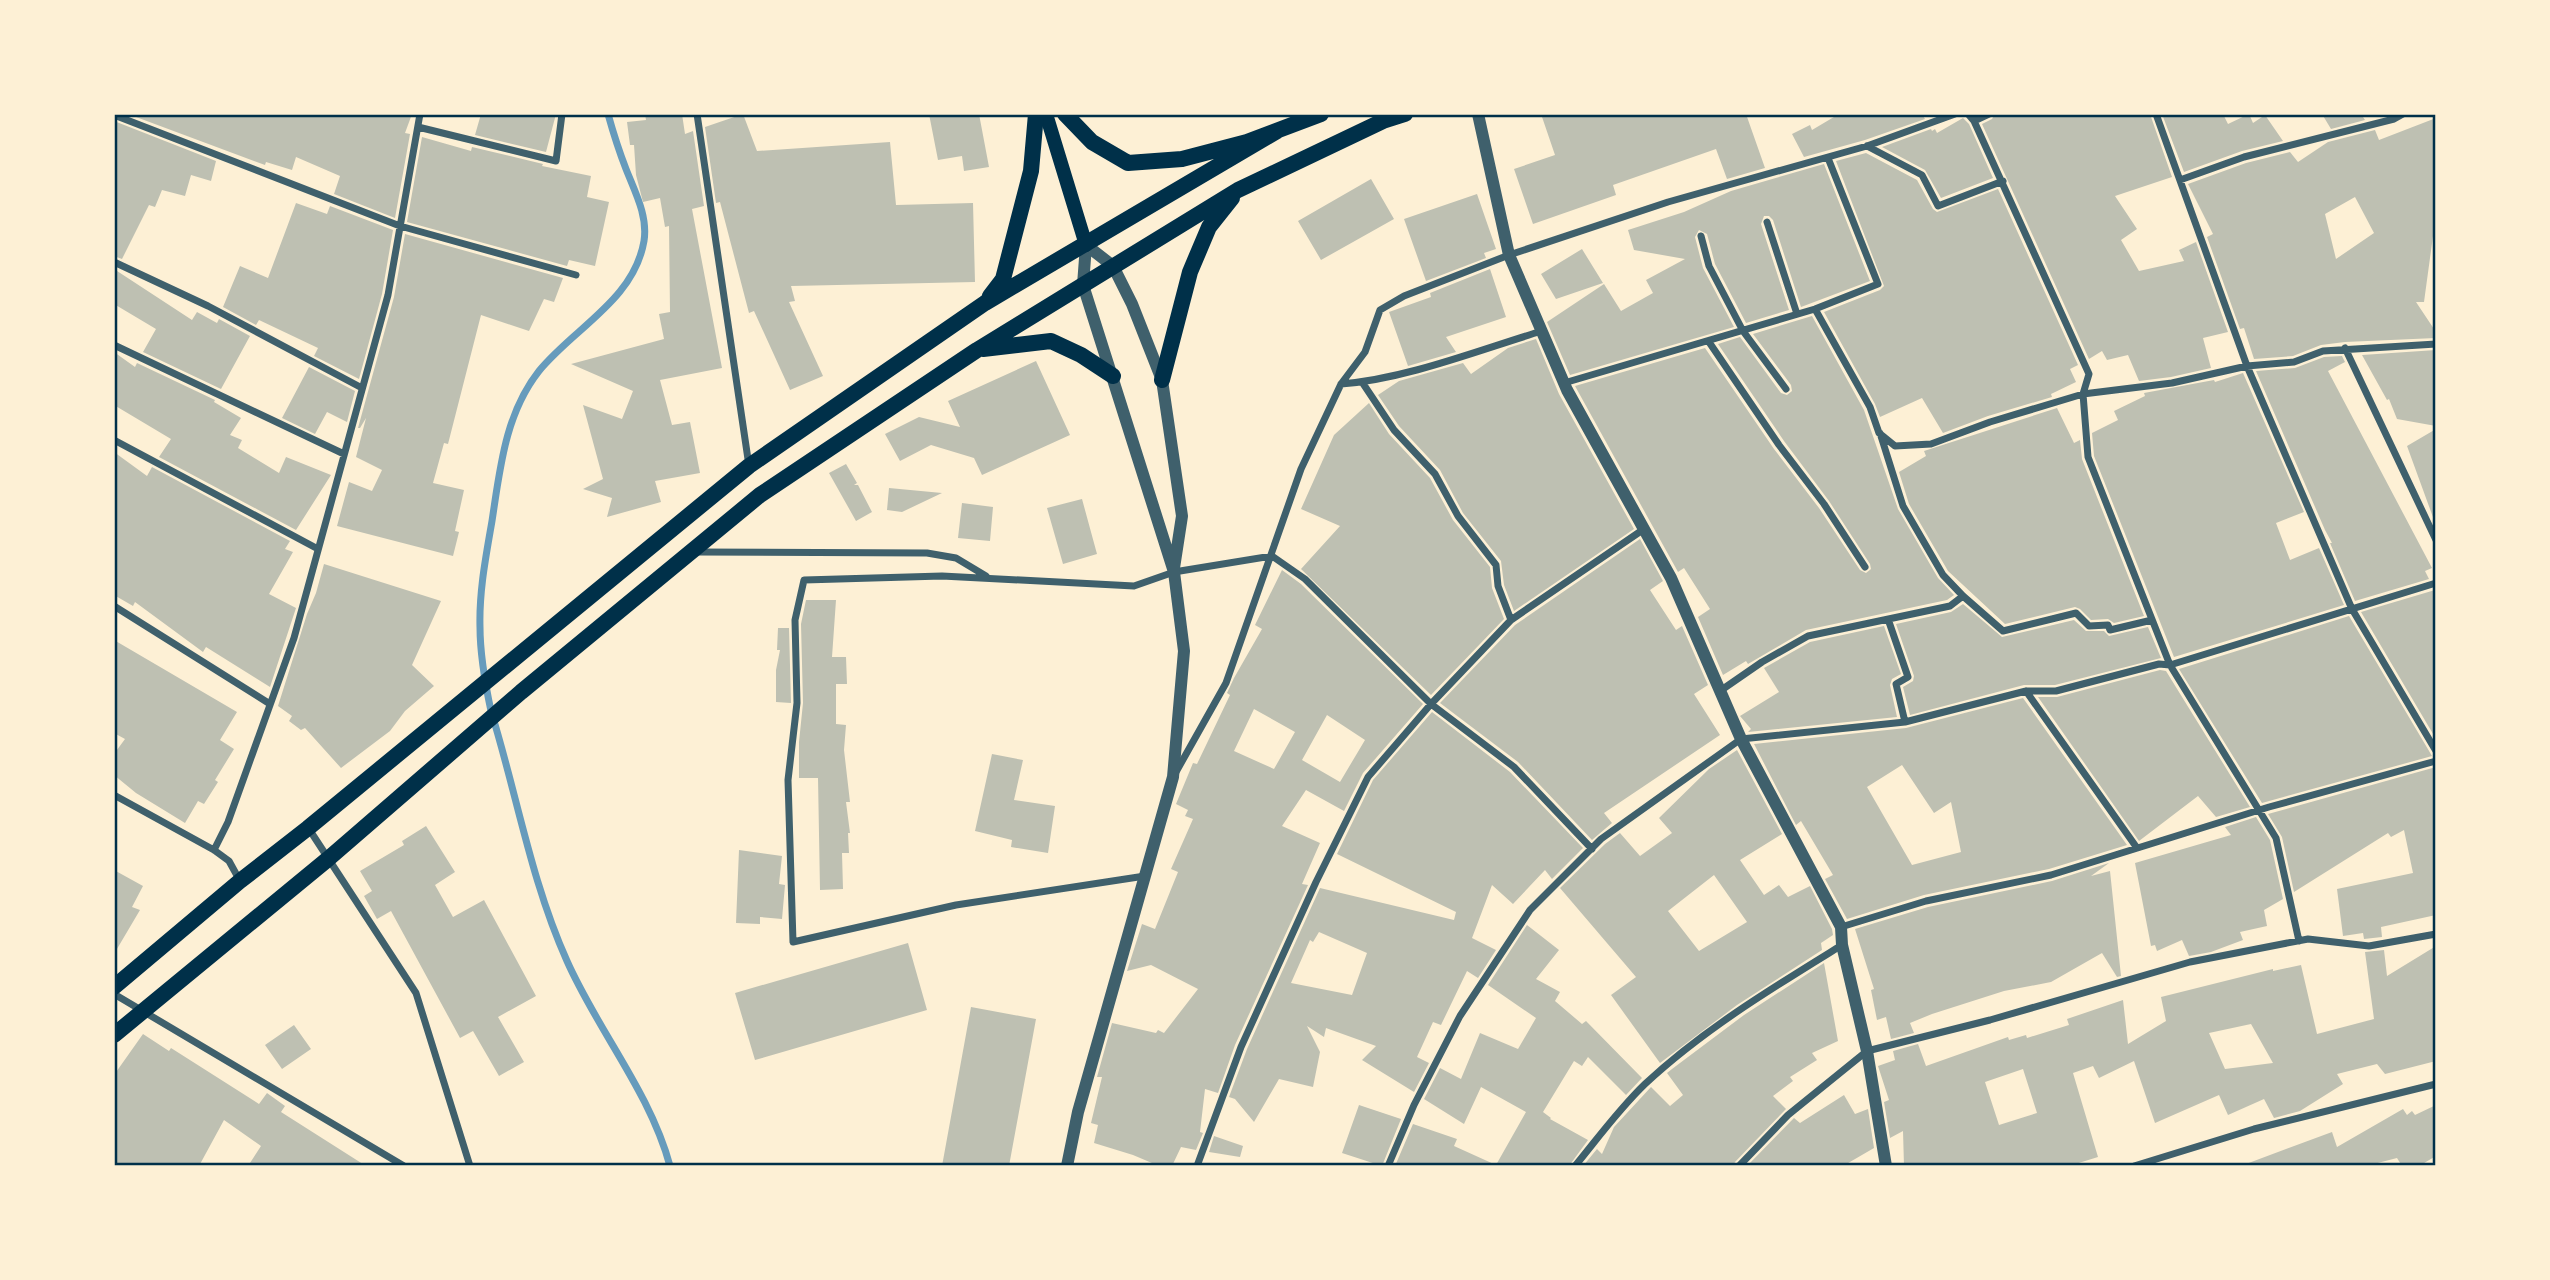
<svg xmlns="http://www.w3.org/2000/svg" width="2550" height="1280" font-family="'Alegreya Sans',sans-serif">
<rect width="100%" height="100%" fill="#fdf0d5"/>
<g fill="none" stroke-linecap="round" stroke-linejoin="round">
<path stroke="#669bbc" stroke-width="7" d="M608,114c5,18 11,37 18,55 9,23 22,47 18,72 -10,59 -70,87 -105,130 -34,43 -39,98 -47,150 -6,35 -13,70 -12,106 0,28 5,56 11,84 26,84 40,170 76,250 31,70 83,131 103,205"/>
</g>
<path fill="#bec0b2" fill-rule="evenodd" d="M128,114h284l-7,19 5,1 -15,84 -61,-24 6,-18 -44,-19 -4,13 -26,-8 -1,3z
M481,114h75l-10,38 -71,-17z
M645,114h37l3,20 8,-3 11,75 -12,3 30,159 -62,12 12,45 18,-3 10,51 -45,8 6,21 -54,15 5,-19 -29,-9 20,-10 -20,-74 39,14 11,-28 -62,-27 93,-25 -5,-25 11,-2 -1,-86 -4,1 -5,-29 -17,4 -7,-27 -2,-30h-4l-3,-23 19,-2z
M743,114l14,37 133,-9 6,63 77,-2 2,79 -184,4 4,15 -6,1 34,74 -33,14 -36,-79 -5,2 -29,-111 -4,1 -11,-76z
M929,114h50l10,53 -25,4 -2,-15 -24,4z
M1541,114h205l19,54 -38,11 -11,-30 -103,36 3,10 -83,29 -19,-55 41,-14z
M1839,114h83l3,5 -60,21 -61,17 -12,-23 18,-9 2,5z
M1995,114h155l22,63 -57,19 22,33 -16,11 18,31 45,-10 -5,-11 17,-8 32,90 -25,6 8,30 -40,9 -32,4 -11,-26 -21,5 -5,-9 -13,8 -107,-235 10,-5z
M2162,114h61l5,10 21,-10 4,9 12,-8 18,26 -41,10 -58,21z
M2322,114h39l4,6 -34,9z
M1963,118l6,6 24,54 -52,20 -16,-28 -43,-23 49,-18 1,2 3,-2 2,4z
M2436,118v96l-12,88h-8l20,30v6l-91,4 -24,3 -28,11 -39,3 -10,-31 -4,1 -33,-92 6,-3 -25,-50 58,-21 44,-11 8,10 30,-20 47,-12 4,10zM2355,197l19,36 -38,26 -11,-45z
M114,121l102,40 -5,20 -20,-6 -6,21 -23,-6 -7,17 -6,-2 -27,54 -8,-3z
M422,137l49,14 1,-4 71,17 -1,2 49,10 -4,21 22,5 -14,64 -26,-6 -2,6 -160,-44z
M1866,153l51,27 16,29 4,3 61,-23 80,176 -8,4 6,13 -25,12 1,3 -64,19 -45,17 -21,-35 -42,19 -5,-13 -51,-92 56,-22 4,-4 -48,-125z
M1824,164l46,117 -69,26 -28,-87 -4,-4h-5l-3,8 28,86 -43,13 -31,-59 -8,-30 -8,-4 -4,7 8,31 31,59 -164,48 -23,-53 57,-38 17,27 32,-18 -7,-13 39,-21 -51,-9 -6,-20 56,-18 47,-21z
M1371,179l23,40 -73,41 -23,-39z
M1477,194l19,55 -12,4 2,5 -60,23 -22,-62z
M296,203l31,11 3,-8 63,24 -11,64 -23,85 -45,-23 4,-8 -59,-28 -3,5 -33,-18 17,-41 28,12z
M405,234l158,44 -9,24 -10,-3 -15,32 -48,-16 -33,129 -4,-1 -11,40 31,7 -9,41 4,1 -6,24 -116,-30 12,-44 23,9 10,-21 -26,-13 10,-39 -6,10h-2l36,-131z
M1582,249l21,34 -47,16 -15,-25z
M114,269l78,51 5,-8 20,11 2,-4 31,17 -29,53 -78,-37 13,-23 -42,-25z
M1490,269l16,48 -60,20 10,15 -48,14 -19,-54 42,-15 -1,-4z
M1812,316l52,94 34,99 40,69 16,17 -7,5 -141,30 -58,34 -2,-3 -23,14 -25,-58 12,-8 -26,-41 -6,4 -103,-186 130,-38 69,101 45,59 41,62 6,3 5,-4 -1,-5 -41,-63 -45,-60 -66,-97 22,-7 41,56 6,2 5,-4 -1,-6 -38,-51z
M1536,339l23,55 75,135 -120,82 -10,-26 -3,-24 -38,-48 -23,-43 -41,-44 -21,-31 21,-14 64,-18 8,11 37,-26z
M2436,350v76l-39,-7 -8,-20 -2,1 -25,-45z
M114,352l21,15 2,-4 78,37 -1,2 27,16 -11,17 12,5 -4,8 41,25 7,-16 45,18 -35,55 -137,-73 12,-18 -57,-34z
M2342,356l3,6 -17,9 104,197 -7,3 4,8 -74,22 -25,-58h2l-7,-13 -69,-159 39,-3 29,-11z
M1036,361l34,74 -88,40 -8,-17 -43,-13 -31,16 -15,-27 34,-17 41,10 -12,-26z
M309,367l46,24 -8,31 -20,-10 -12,22 -33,-16z
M2243,373l61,139 -28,11 14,37 29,-12 25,57 -170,52 -80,-201 -2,-23 26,-13 -4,-9 31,-15 -1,-3 70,-13 1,2z
M1369,403l20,31 41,44 23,42 37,47 2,21 12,31 -73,76 -130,-126 39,-43 -39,-17 33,-74z
M2057,408l17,35 6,-3 2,19 62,157 -30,7 -6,-4 -17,1 -11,-11 -5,-2 -70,17 -57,-53 -39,-67 -10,-32 27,-16 -2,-5z
M2436,429v90l-2,1 -27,-74z
M114,452l33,24 5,-9 138,74 -5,8 8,3 -24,42 27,14 -26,79 -64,-40 -3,5 -68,-50 -2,4 -19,-11z
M846,464l11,19 -3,2h4l14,27 -16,9 -27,-48z
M889,488l53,5 -40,19 -15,-2z
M1082,499l15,55 -34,10 -16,-56z
M962,503l31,4 -3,34 -32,-3z
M1640,539l23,42 -13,9 26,40 6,-4 26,59 -14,9 26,41 -116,78 8,10 -20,17 -74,-78 -78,-59 75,-78z
M324,564l117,37 -29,64 22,21 -29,25 -15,20 -49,37 -36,-40 -4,2 -12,-9 3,-5 -14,-10 29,-92 9,-21z
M1282,570l19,14 122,120 -60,69 -19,38 -38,-21 -24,36 38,17 -18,41 6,1 -73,160 -17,48 -13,-4 -5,43 3,1 -7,17 -15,-3 -9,19h-13l-26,-11 -39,-12 4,-18 -7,-2 11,-46h-5l15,-54 44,10 2,-3 6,3 34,-44 -47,-24 -24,6 15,-47 13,5 23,-57 -7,-3 22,-50 -8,-3 3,-6 -12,-6 17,-41 4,1 33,-69 -3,-2 7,-15 28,-49 -7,-4zM1254,709l41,23 -21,37 -40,-18zM1327,715l38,25 -25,42 -38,-22z
M2435,590l1,1v148l-75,-127z
M806,600h30l-4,57h14l1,27h-11v40l10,1 -2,25 6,52h-4l4,31h-2l1,20h-7l1,36 -23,1 -2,-112h-19v-36l4,-39 -2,-79z
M1963,604l39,33 72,-17 12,11h18l5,5 39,-9 13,31 -106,27h-31l-114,30 -7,-28 10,-6 1,-5 -18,-52 55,-12z
M2349,616l83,140 -170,47 -83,-134z
M1884,626l17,48 -9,5 -2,6 7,32 -149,15 3,-3 -11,-13 39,-24 -15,-24 46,-26z
M778,628h11l2,75 -15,-1v-32l4,-20h-3z
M114,640l123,72 -17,28 14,9 -19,31 3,2 -14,22 -6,-3 -13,22 -49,-30 -22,-18v-21l11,-15 -11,-6z
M2160,670l6,1 84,136 -34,10 -18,-21 -59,45 -101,-144h19z
M2023,698l104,147 -78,24 -125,26 -77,24 -22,-40 8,-4 -32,-54 -5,4 -42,-81 152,-16zM1902,765l32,48 17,-11 10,50 -49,13 -45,-78z
M1432,712l78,60 73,76 -31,31 -7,-9 -32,34 -21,-19 -20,53 24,12 -18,28 -11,-7 -26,54 -8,-3 -16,35 12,6 -15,29 -52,-32 14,-14 -50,-18 -2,9 -17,-11 13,26 -7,35 -34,-8 -25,43 -19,-23 -6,-2 18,-48 73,-161 134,32 2,-8 -119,-58 36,-74zM1319,932l48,21 -15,42 -61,-12 19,-43 3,2z
M1737,750l45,84 -42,26 24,35 15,-10 9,12 22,-11 22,43 1,6 -12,8 1,7 -85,55 -77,58 -49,-68 25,-18 -76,-89 45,-44 15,-11 20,23 32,-23 -13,-15 50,-49zM1714,875l33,47 -48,29 -31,-40z
M992,754l31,6 -9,40 41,6 -7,47 -37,-6 1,-7 -37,-9z
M2436,767v148l-55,12 1,10 -18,2 -1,-6 -20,3 -6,-47 76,-16 -9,-43 -13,7 -3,-4 -94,59 -12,-55 -14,-23z
M2256,817l14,23 13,59 -19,11 3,16 -27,6 3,8 -32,12 -22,4 -7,-16 -25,11 -2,-6 -4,1 -16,-83 96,-28 -6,-8z
M426,826l29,46 -20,13 18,32 31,-17 52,96 -38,21 26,45 -25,14 -26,-45 -13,7 -69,-127 -14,8 -13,-23 8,-5 -12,-20 44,-26 -2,-4z
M739,850l43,6 -3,28 6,1 -3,34 -22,-2v7l-24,-1z
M2109,863l-18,13 19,-5 11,105 -4,1 -15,-24 -51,29 -47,9 -72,23 -22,9 4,10 -23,6 -5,-22 -9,3 -6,-30 3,-1 -19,-60 73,-22 124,-26z
M114,870l29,16 -11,21 8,3 -26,44z
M1527,925l32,25 -23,29 24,13 -5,9 27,23 4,-3 56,57 -16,17 -38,-38 -6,9 -8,-5 -31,51 8,6 -1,1 38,21 -19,26h-174l18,-42 44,15 -3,7 42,19 30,-53 -45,-25 -17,37 -40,-25 16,-31 21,11 19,-46 38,16 18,-31 -48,-33z
M908,943l19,67 -172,50 -20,-67z
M2436,946v115l-51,13 -8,-10 -40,10 6,10 -43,27 -26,7 -10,-19 -36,16 -9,-20 -64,28 -21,-62 -35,17 -6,-12 -20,7 25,84 -29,9h-165l-1,-35 -13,7 -6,-36 5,-2 -11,-34 17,-6 -2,-9 25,-7 8,22 82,-29 1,3 17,-5 1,3 42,-13 -2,-6 56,-19 5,44 38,-23 -5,-24 112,-28v2l28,-6 16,69 57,-15 -9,-67 19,-2 3,26zM2251,1024l22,39 -48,6 -16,-36zM2023,1069l14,44 -38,12 -14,-43z
M1824,963l14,78 -26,12 5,7 -27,17 3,4 -20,15 13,13 -51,53 -2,4h-150l14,-17 5,5 12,-27 37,-40 19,19 13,-11 -16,-22 5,-4 72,-54z
M971,1007l65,12 -27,147h-67z
M294,1025l17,24 -29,20 -17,-24z
M143,1034l26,17 2,-3 88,56 8,-11 18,13 -4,6 85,54h-118l13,-20 -37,-26 -25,46h-85v-91z
M1844,1095l11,19 13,-5 6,39 -31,18h-96l47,-48 6,5z
M1359,1105l42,14 -19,47 -40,-13z
M2436,1105v51l-17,10h-17l-5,-8 -31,8h-120v-2l86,-32 5,15 66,-38 4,6 5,-4 3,4z
M1214,1136l29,10 -3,11 -31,-5z"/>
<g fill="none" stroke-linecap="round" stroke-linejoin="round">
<path stroke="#3f606c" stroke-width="7" d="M697,114l52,352
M1968,114l6,7 15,-7
M2156,114l91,252 105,243 84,142
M114,115l286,111 176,49
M1974,121l115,253 -6,20 5,63 82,208 106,173 23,103
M418,127l138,34 6,-47
M1867,146l55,29 16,31 65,-25
M2180,180l64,-23 150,-38 9,-5
M1767,222l30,92
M1701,236l8,30 34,65 43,58
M114,262l94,44 154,82
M1815,309l55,98 9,26 16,13 36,-2 59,-22 93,-28 89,-11 75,-17 47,-4 29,-11 113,-7
M1709,342l70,103 45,59 41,63
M114,345l230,109
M2345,348l91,192
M1362,382l32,48 41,44 23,42 38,49 2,21 13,34
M1564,383l251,-74 63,-25 -50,-126
M1341,384c65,-5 138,-34 201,-53
M1880,433l23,73 40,69 20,21 40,35 73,-18 13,13 19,-1 2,5 42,-10
M114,440l204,109
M696,552l231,1 29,5 30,18
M114,606l156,98
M1888,619l20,58 -12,7 9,38
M1720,691l42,-29 46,-26 142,-30 13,-10
M2026,691l111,157
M1176,772l50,-89 75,-214 40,-85 24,-32 15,-42 24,-14 105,-41 159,-53 199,-56 88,-32
M114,795l100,55 15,11 11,20
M309,829l107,164 54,173
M214,850l14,-28 66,-184 94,-343 32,-181
M1145,876l-189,29 -163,37 -5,-162 9,-77 -2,-83 9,-40 138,-4 192,10 40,-14 98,-16 33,23 126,125 83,63 78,82
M1841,927l85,-26 125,-26 218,-68 167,-46
M114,994l290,172
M1197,1166l44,-119 75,-165 52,-105 63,-73 80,-84 133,-91
M1388,1166l26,-61 46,-89 70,-106 71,-71 140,-100 164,-17 121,-31h30l103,-27 11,1 266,-82
M1575,1166c23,-28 44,-57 70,-82 59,-55 129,-97 197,-139
M1739,1166l49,-51 79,-64 123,-31 200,-58 118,-23 61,7 67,-12
M2134,1166l120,-37 182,-45"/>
<path stroke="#3f606c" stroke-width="12" d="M1478,114l31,141 58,135 104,188 70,161 100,188 1,18 25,106 19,115
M1086,245l27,21 19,38 30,76 20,136 -8,52
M1067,1166l11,-54 95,-335 11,-126 -10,-79 -91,-287 3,-40"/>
<path stroke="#003049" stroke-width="14" d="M1046,114l40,131"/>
<path stroke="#003049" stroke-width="16" d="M1065,114l27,28 36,21 54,-4 65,-17 74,-28
M990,296l13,-17 28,-108 5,-57
M983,349l68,-8 30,14 32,21
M1162,380l28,-108 19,-45 23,-29
M114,987l126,-106 68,-53 441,-362 236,-163 292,-172
M114,1035l214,-176 193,-167 239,-197 217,-145 261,-160 145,-69 22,-7"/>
</g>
<rect width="2550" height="1280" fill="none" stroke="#fdf0d5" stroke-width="231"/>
<rect x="116" y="116" width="2318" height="1048" fill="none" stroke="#003049" stroke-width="2.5"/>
</svg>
